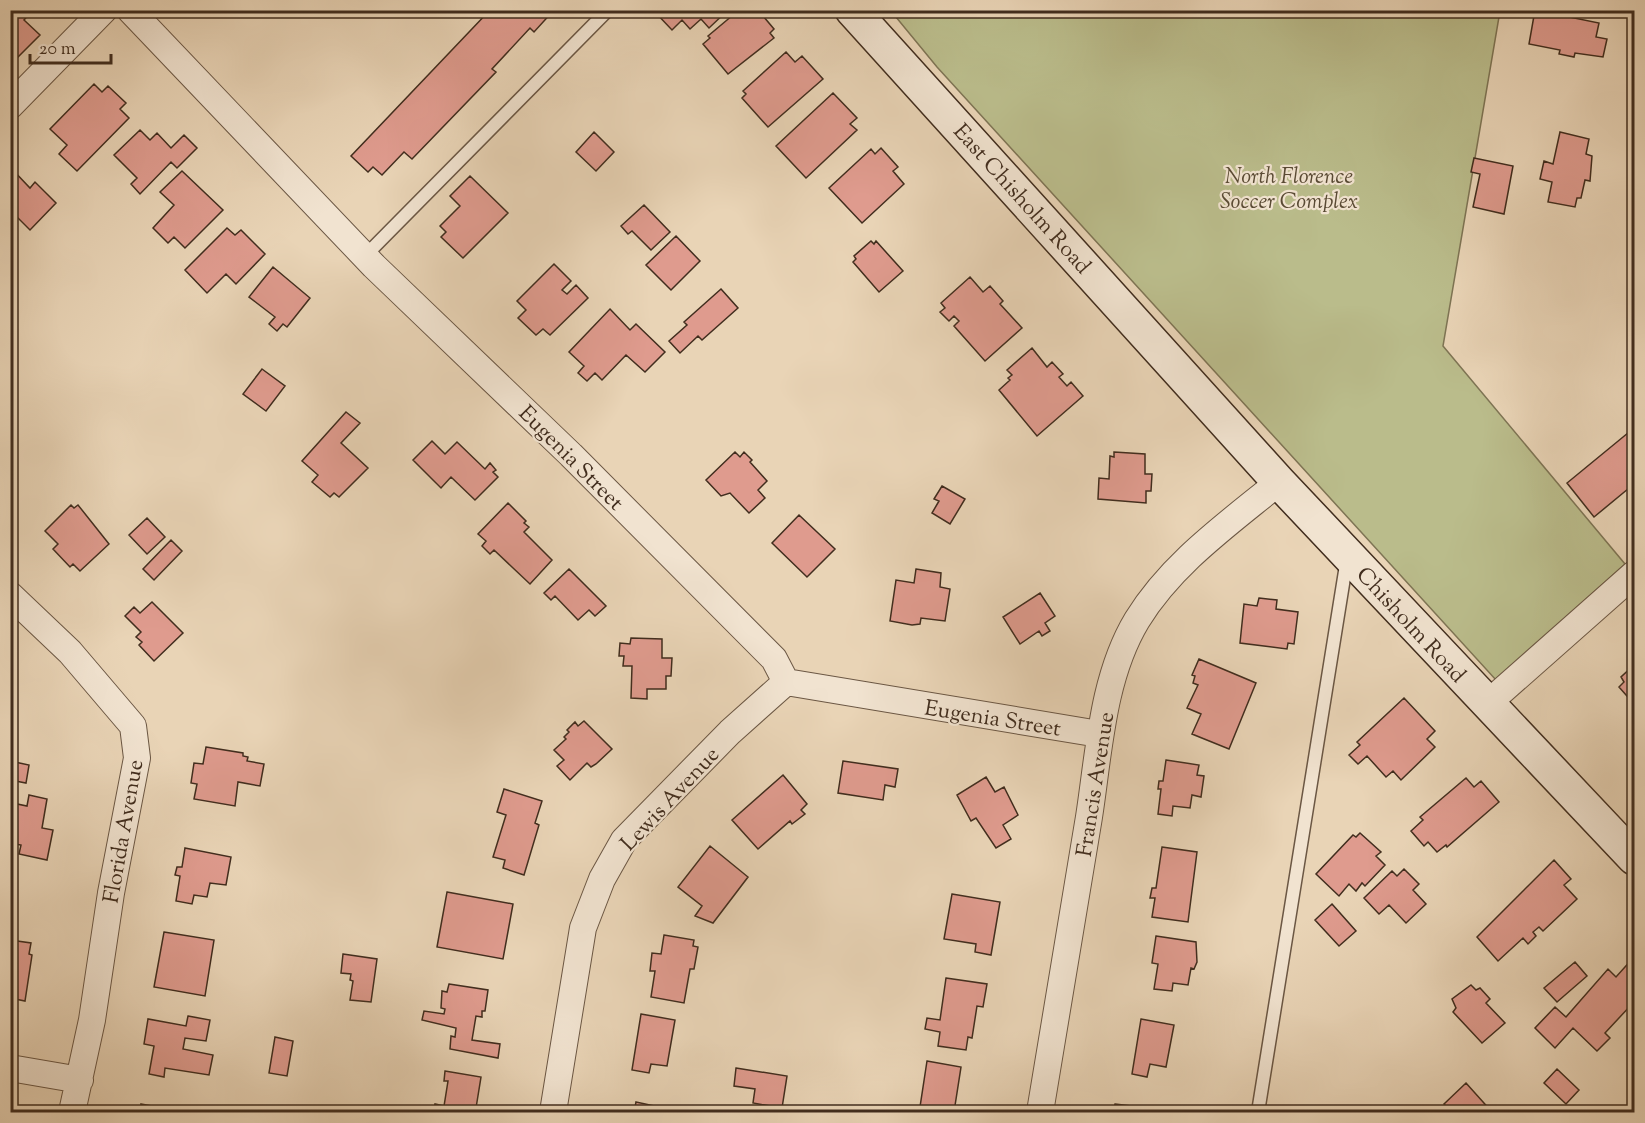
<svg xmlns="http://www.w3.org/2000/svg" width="1645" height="1123" font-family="'Sorts Mill Goudy',serif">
<rect width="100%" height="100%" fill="#e9d4b6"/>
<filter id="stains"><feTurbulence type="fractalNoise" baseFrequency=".00333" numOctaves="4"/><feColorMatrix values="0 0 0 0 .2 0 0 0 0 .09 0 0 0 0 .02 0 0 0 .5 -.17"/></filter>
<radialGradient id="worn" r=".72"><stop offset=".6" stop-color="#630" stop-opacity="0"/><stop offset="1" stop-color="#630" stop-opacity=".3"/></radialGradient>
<path fill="#babc8b" stroke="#7e7454" stroke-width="1.5" d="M891,11h609l-57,335 182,218 -129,116 -559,-613z"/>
<path fill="#df9b8e" stroke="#412d1e" stroke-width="1.5" d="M10,10h19l2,2 -7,8 16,15 -29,29z
M490,10h64l-20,22 -4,-4 -38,41 4,3 -84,87 -8,-7 -22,23 -9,-8 -5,5 -17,-16z
M656,10h72l-19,18 -8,-9 -11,10 -8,-9 -10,10 -17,-18z
M739,10h19l16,19 -4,4 4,5 -46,36 -25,-30 7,-6 -2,-2z
M1535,10l64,13 -3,14 11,2 -4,18 -28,-4 -1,4 -15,-3 1,-4 -31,-6z
M786,52l9,10 7,-6 21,23 -55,48 -26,-29 4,-4 -3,-3z
M94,84l8,8 6,-6 18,17 -6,6 9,9 -52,53 -18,-17 8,-9 -17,-16z
M833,93l24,25 -7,6 7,6 -51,48 -30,-32z
M140,130l10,10 7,-7 14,15 13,-13 13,13 -20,20 -6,-6 -31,32 -9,-10 6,-6 -23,-23z
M594,132l20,20 -18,19 -20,-19z
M1560,132l29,7 -3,15 6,2 -2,25 -5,-1 -4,18h-4l-2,9 -27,-5 4,-20 -12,-3 4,-18 9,3z
M881,148l17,19 -5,4 11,13 -42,39 -33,-35 42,-39 4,5z
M1474,158l39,8 -9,48 -31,-7 7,-33 -9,-2z
M11,168l19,20 5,-6 21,21 -26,27 -20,-20z
M182,171l41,39 -38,38 -11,-11 -6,6 -15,-15 21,-23 -14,-13z
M470,176l38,37 -45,45 -22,-21 5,-5 -6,-6 20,-20 -10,-10z
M644,205l26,27 -19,18 -19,-19 -4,3 -7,-8z
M227,228l8,7 6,-5 24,24 -29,30 -10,-10 -19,19 -22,-23z
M676,236l24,25 -29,29 -25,-25z
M871,241l3,3 2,-3 27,30 -24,21 -26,-30 3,-3 -2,-3z
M554,264l17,17 -9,9 5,4 9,-9 12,13 -38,37 -7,-6 -7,6 -18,-17 8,-8 -9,-9z
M273,267l37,31 -23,29 -4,-3 -6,7 -8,-7 6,-7 -26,-20z
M970,277l13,15 7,-6 13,15 -3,3 22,24 -37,33 -31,-35 5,-5 -5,-5 -5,5 -9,-9 5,-4 -4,-5z
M721,289l17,19 -36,32 -4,-4 -18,17 -11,-12 18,-16 -3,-3z
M610,309l20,21 6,-6 29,28 -20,20 -19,-17 -24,25 -7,-7 -8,8 -9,-8 6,-7 -15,-14z
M1032,348l15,19 5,-5 11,12 -4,3 8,9 4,-4 12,14 -46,40 -38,-46 11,-10 -2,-2 4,-3 -5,-5z
M262,369l23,17 -19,25 -23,-17z
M346,412l14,11 -19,20 27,25 -29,29 -5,-4 -4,4 -18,-15 6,-7 -16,-14z
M1634,428v56l-40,33 -27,-34z
M432,441l13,13 12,-12 28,27 5,-6 6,7 -3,2 5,5 -23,23 -24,-23 -10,11 -28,-28z
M735,452l5,5 4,-5 8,8 -2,2 17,19 -9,9 7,8 -16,15 -19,-20 -9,3 -15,-16z
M1114,452l31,2v20h7l-1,17h-5v12l-48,-4 1,-21 10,1 1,-23 4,1z
M942,486l23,13 -15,25 -18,-11 7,-12 -5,-2z
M508,503l18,18 -2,2 5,4 -5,5 28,28 -22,24 -36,-34 -4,4 -8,-8 4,-5 -8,-7z
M71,505l3,3 4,-3 31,39 -29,27 -7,-7 -3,3 -17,-18 5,-5 -13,-13z
M799,515l36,34 -28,28 -35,-34z
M147,518l18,19 -18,17 -18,-19z
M171,540l11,11 -28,29 -11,-11z
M569,569l37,37 -11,10 -6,-6 -11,10 -23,-24 -4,4 -7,-7z
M916,569l25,4 -1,14 10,2 -5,32 -24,-3 -1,6 -8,1 -22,-4 6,-41 18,3z
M1040,593l15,23 -10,7 5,8 -8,5 -3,-5 -19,13 -17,-27z
M1259,598l18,2 -1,9 22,3 -4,32 -6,-1 -1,6 -47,-6 4,-39 13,2z
M152,602l31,31 -29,28 -15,-16 3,-3 -6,-5 5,-5 -16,-16 9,-9 6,6z
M631,638l31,1v19h10l-1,18h-5v13h-19v10l-16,-1 1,-32h-9l1,-10h-5l1,-13 10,1z
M1199,659l57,24 -27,66 -37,-15 9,-20 -14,-6 11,-23 -5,-2 2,-7 -3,-1z
M1634,665v39l-15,-17 5,-5 -3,-5z
M1404,698l31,33 -8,8 8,8 -34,33 -8,-9 -7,6 -19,-21 -9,8 -9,-9 11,-10 -3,-3z
M584,721l28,28 -16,15 -5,3 -4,-4 -17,17 -13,-14 7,-6 -10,-10 12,-11 -2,-2 5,-5 -2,-2 8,-8 3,4z
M206,747l37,6v3l5,1 -1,4 17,3 -4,22 -22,-4 -3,24 -41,-7 3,-15 -6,-1 3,-20 9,1z
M1166,760l33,5 -2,10 7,1 -3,21 -9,-2 -2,13 -17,-2 -1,10 -14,-2 3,-25h-3l1,-8h4z
M10,761l19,4 -3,18 -16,-3z
M843,761l55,8 -3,18 -10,-2 -2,15 -45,-7z
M783,775l24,29 -6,6 4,4 -13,10 -2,-3 -32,28 -26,-29z
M986,777l9,15 9,-5 14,28 -15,10 8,14 -15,9 -20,-30 -5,3 -14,-26z
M1466,778l8,9 7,-6 18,21 -52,45 -1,-2 -9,7 -9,-10 -4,4 -13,-15 12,-11 -3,-3z
M504,789l38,12 -7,22 4,2 -15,50 -21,-7 2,-8 -12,-3 13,-42 -9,-3z
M29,795l18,4 -5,29 11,2 -6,30 -28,-6 2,-9 -11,-2v-20h4l3,-19 10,2z
M1360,833l21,19 -5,4 9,9 -20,21 -3,-3 -6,8 -7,-7 -10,12 -23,-22 37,-39 3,2z
M710,846l38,31 -35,46 -18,-7 7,-10 -24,-19z
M1162,847l35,5 -9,70 -36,-5 3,-19h-5l2,-10h4z
M185,848l46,9 -5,28 -16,-2 -3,14 -13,-2 -2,9 -16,-3 4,-25 -5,-1 2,-8h5z
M1554,860l17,19 -7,6 13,14 -34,32 -4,-4 -6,5 3,4 -8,8 -5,-6 -25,23 -21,-24z
M1404,869l15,15 -6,6 13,14 -20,19 -17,-18 -10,9 -15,-16 28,-27 5,5z
M447,892l66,12 -10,55 -66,-12z
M952,894l48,8 -9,53 -16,-3 1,-8 -32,-5z
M1332,904l24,27 -17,15 -24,-26z
M164,932l50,8 -9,56 -51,-9z
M664,935l30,5 -1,6 5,1 -4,22h-4l-6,34 -33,-6 4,-26h-5l2,-18 9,1z
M1156,936l40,6 1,20 -3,7 -3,-1 -3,17 -15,-2 -1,8 -18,-2 4,-25 -6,-1z
M10,940l21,3 -2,11 3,1 -7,46 -15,-3z
M343,954l34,5 -6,43 -21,-2 3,-19 -3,-1 1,-6 -10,-1z
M1634,957v49l-2,-2 -27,29 5,5 -13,13 -24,-23 -18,20 -20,-20 20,-21 11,10 42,-48 8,8z
M1575,962l12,14 -30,26 -13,-14z
M946,978l41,6 -4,23 -6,-1 -5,32 -4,-1 -2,13 -28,-4 2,-14 -15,-3 2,-11 13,2z
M449,984l39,6 -3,21h-3v6l-6,-1 -4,24 28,4 -2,14 -48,-9 1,-13 4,1 1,-9 -34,-8 2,-9 20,3 1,-5 -4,-1 1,-17 5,1z
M1471,985l5,5 4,-2 10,11 -4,4 19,20 -23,20 -29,-31 3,-4 -4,-9z
M641,1014l34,6 -8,46 -16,-2 -2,9 -17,-3z
M188,1016l22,4 -4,21 -21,-3 -2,11 30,6 -4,20 -44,-7 -1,9 -15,-3 5,-28 -10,-2 4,-25 38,7z
M1141,1019l33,6 -8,42 -16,-3 -3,13 -15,-3z
M275,1037l18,4 -6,35 -18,-3z
M927,1061l34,6 -7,45h-19v-2l-15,-3z
M736,1068l51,8 -5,32 -29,-5 2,-14 -21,-3z
M1557,1069l22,21 -13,14 -22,-21z
M445,1071l36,6 -5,31 7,1 -1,3h-49l2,-8 9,2 4,-25h-4z
M1466,1083l26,29h-40l-8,-8z
M636,1102l28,6v4h-30z
M141,1104l44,8h-45z
M1115,1104l32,4v4h-34z"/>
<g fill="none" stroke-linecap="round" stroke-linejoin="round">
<g stroke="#6b5744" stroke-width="15">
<path id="service" d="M365,256l243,-246
M1258,1112l89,-553"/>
</g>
<g stroke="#6b5744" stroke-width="28">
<path id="minor" d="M130,10l244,256 197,189 203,204 12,23 313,52
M10,106l94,-96
M10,595l60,57 63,74 4,32 -26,135 -19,127 -20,92
M1487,704l147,-130
M10,1068l70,12
M553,1112l30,-184 19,-49 22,-39 106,-108 56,-50
M1040,1112c16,-98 33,-196 49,-295 10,-64 13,-139 48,-197 35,-57 91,-96 142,-138"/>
</g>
<g stroke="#412d1e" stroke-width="36">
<path id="secondary" d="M852,10l427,472 355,376"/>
</g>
<use href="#service" stroke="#f1e3d0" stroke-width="12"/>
<use href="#minor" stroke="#f1e3d0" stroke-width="26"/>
<use href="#secondary" stroke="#f1e3d0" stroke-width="33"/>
</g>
<g text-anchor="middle" stroke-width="4.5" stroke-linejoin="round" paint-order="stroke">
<g font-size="22" font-style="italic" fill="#594a34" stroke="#f1e3d0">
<text x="1289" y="183">North Florence<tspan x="1289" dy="25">Soccer Complex</tspan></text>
</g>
<g font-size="22" fill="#412d1e" stroke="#f1e3d0">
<text transform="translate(1023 198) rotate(48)" y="8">East Chisholm Road</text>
<text transform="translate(572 457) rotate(45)" y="8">Eugenia Street</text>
<text transform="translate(1412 624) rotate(47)" y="8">Chisholm Road</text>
<text transform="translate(993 717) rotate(9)" y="8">Eugenia Street</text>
<text transform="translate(1094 784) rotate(-81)" y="8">Francis Avenue</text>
<text transform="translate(669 798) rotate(-47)" y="8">Lewis Avenue</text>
<text transform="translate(122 831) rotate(-80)" y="8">Florida Avenue</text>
</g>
</g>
<rect width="1645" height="1123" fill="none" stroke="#e9d4b6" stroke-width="36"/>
<rect x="12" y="12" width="1621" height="1099" fill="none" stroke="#412d1e" stroke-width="3"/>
<rect x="18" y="18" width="1609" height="1087" fill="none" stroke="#412d1e" stroke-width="1.5"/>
<path d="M30 54v9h81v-9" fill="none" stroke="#412d1e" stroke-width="3"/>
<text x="39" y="54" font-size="18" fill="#412d1e" stroke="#f1e3d0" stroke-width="4.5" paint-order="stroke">20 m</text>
<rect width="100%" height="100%" filter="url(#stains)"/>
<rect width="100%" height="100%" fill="url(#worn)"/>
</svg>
